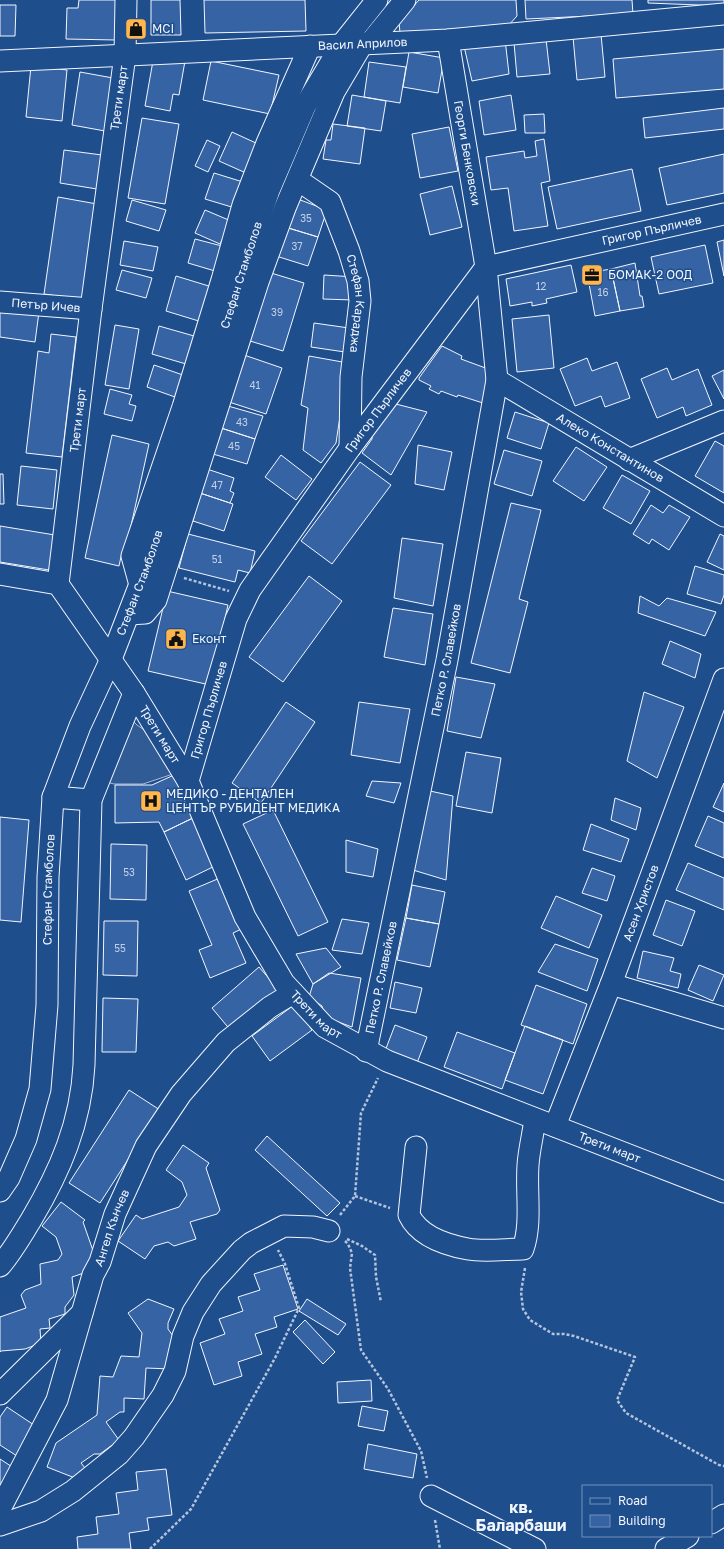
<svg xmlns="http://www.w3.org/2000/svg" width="724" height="1549" font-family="'Golos Text',sans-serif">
<rect width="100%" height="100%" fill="#1f4e8c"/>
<path fill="#305b95" stroke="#a8bbd7" d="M131,719l6,6 16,11 23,37 -33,11h-29l-8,-2z"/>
<path fill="#3563a3" stroke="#f2f6ff" d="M79,0h38l-1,40 -50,-1 1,-31h11z
M151,0h29l1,35h-30z
M204,0h101l1,31 -101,2z
M419,0h97l1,16 -10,11 -107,6 -1,-11z
M525,0h107l1,14 -107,5z
M648,0h76v6l-76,-3z
M0,5h16l-1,31h-15z
M601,34l4,43 -28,3 -4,-43z
M505,39l4,35 -37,7 -8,-35z
M546,39l4,35 -33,3 -3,-34z
M724,49v40l-108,9 -3,-39z
M409,52l35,6 -6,35 -35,-6z
M154,55l31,6 -6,34 -6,-1 -3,17 -25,-5z
M211,61l68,14 -9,39 -67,-14z
M369,62l37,5 -6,36 -36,-6z
M31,66l36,4 -5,51 -36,-4z
M80,72l33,6 -8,53 -33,-6z
M352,95l34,6 -5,30 -34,-5z
M511,95l5,35 -32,5 -5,-34z
M724,108v21l-79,9 -2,-20z
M544,114l1,19h-20l-1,-18z
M142,118l37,6 -14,80 -37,-6z
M333,124l32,4 -5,36 -37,-5 3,-19h5z
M449,127l9,44 -38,7 -8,-44z
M232,132l26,12 -12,29 -27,-12z
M544,139l6,42 -9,2 7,43 -34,5 -6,-43 -17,2 -5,-33 38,-6 1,7 12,-2 -2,-15z
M207,140l13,6 -12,26 -13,-6z
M64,150l38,5 -5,34 -37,-6z
M724,154v39l-57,12 -8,-37z
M632,169l9,42 -84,18 -9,-42z
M214,173l29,9 -8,26 -30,-9z
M452,186l10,41 -32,8 -10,-41z
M58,197l39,7 -14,96 -39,-6z
M295,198l32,12 -9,27 -33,-10z
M132,200l34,10 -7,21 -33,-10z
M205,210l26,11 -11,23 -25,-11z
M285,227l33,10 -10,29 -32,-10z
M195,239l27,7 -7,25 -27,-8z
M724,240v36l-7,-34z
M124,241l34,6 -5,24 -33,-6z
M705,245l8,38 -54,11 -8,-37z
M635,263l5,33h2l2,11 -24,4 -9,-42z
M571,265l6,27 -31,7 1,4 -15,3v-4l-22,4 -4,-27z
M599,269v2l12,-2 9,42 -25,5 -8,-43h2v-2z
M122,270l30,8 -6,20 -30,-8z
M271,273l33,10 -21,68 -33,-10z
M324,275l31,2 -2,23 -30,-1z
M176,276l36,11 -10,35 -36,-11z
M0,307l39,5 -4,30 -35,-5z
M549,315l5,53 -37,4 -5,-53z
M314,323l35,5 -4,24 -34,-5z
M115,325l24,4 -10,60 -24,-4z
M159,326l35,10 -8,28 -34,-10z
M51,334l25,3 -14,120 -36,-4 12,-102 11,2z
M442,346l20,10 -1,3 30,11 -5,34 -28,-9 -1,2 -16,-6 -2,3 -10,-5 2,-3 -12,-6v-2z
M244,355l38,13 -16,46 -37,-12z
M309,356l39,7 -12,80 -15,20 -18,-13 5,-42 -7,-3z
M587,358l5,13 25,-9 13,36 -25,9 -4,-11 -26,10 -15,-37z
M154,365l29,10 -8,22 -28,-10z
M667,368l5,12 26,-11 14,36 -26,11 -3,-9 -26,11 -16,-39z
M724,370v29l-12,-23z
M110,389l22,6 -3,9 7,2 -4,15 -28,-7z
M388,402l39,10 -36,63 -29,-22 10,-14 1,-19z
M228,406l35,10 -8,23 -34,-11z
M515,412l34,11 -8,26 -34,-11z
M221,428l34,11 -8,25 -34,-10z
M112,435l37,9 -24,109 -3,-1 -3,14 -34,-8z
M715,441l9,5v47l-29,-17z
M418,445l34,7 -8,38 -29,-6z
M576,447l31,20 -23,34 -31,-20z
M504,450l38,11 -10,35 -38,-12z
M281,455l31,24 -16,21 -31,-23z
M360,462l31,23 -59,79 -31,-23z
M21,466l36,4 -4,39 -36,-4z
M207,469l27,9 -4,13 4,2 -4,10 -30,-10z
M0,474h3l1,30h-4z
M622,475l28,16 -19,33 -28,-16z
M200,493l33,11 -9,27 -31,-10 2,-8 -1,-1z
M511,503l30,7 -22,89 9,3 -18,71 -39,-10z
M651,505l12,8 6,-8 21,12 -21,33 -17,-11 -3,5 -16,-10z
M0,526l55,9 -6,35 -49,-8z
M188,534l67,17 -5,22 -12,-3 -3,12 -56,-14z
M720,534l4,2v34l-17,-8z
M402,538l41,6 -10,62 -39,-8z
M695,566l29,9v20l-3,9 -34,-10z
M309,576l33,25 -59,81 -34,-25z
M167,591l61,14 -18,80 -62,-14z
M640,596l19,10 8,-8 49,14 -11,24 -67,-23z
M393,608l40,6 -8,51 -41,-8z
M670,641l31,13 -6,24 -33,-14z
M456,677l39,7 -14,54 -34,-7z
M644,692l40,15 -27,71 -30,-17z
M286,702l29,20 -54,81 -29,-20z
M359,702l51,7 -10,54 -49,-8z
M466,752l35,6 -9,55 -36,-7z
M174,775l21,42 -31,15 -5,-10 -44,1v-38h37z
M372,781l29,2 -7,20 -28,-7z
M724,783v29l-11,-5z
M430,791l23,5 -7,84 -33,-10z
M615,798l26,10 -5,22 -25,-10z
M273,810l55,112 -30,14 -55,-112z
M708,816l16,7v35l-29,-12z
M0,817l29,3 -8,102 -21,-2z
M195,817l22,48 -31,15 -22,-48z
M591,824l38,15 -8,23 -38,-12z
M346,840l32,9 -5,28 -27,-5z
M111,844l36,1 -1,55 -36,-1z
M688,863l36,15v32l-48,-20z
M592,868l23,8 -8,25 -25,-8z
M227,875l21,51 -15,7 13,30 -36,15 -11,-28 13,-5 -23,-54z
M412,885l33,7 -6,32 -33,-6z
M556,896l46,19 -13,33 -48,-20z
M666,900l29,11 -13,35 -29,-11z
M406,918l33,6 -9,43 -33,-7z
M342,919l27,4 -7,31 -30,-4z
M104,921h34l-1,55 -34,-1z
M555,944l43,15 -11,32 -49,-19z
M326,948l15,19 -28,17 -17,-30z
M643,951l31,7 -4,13 11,3 -3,14 -41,-10z
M699,965l25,10 -11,26 -25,-11z
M259,967l21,24 -48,41 -20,-24z
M329,973l32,5 -9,49 -27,-10 -3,-11 -13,-9 4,-13z
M395,982l27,6 -6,25 -26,-5z
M536,985l51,19 -14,40 -52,-19z
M103,998l35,1 -2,53h-34z
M294,1005l18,25 -42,31 -18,-25z
M395,1025l32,12 -10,26 -32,-12z
M525,1026l38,14 -20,54 -38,-14z
M457,1032l58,21 -13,36 -58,-22z
M129,1090l31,20 -60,93 -31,-20z
M267,1136l73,67 -13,13 -72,-66z
M183,1145l26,18 -3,5 14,42 -3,4 -27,8 6,17 -22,7 -6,-4 -14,4 -9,13 -27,-18 18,-26 6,4 37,-12 8,-12 -5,-13 -16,-12z
M61,1202l24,18 -2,2 15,43 -2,4 -24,8 2,18 -9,12v7l-16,5 1,9 -10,1 1,14 -16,6 -24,2 -1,1v-35l26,-9 -5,-13 4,-5 16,-6 -1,-20 18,-4 4,-6 -6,-17 -14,-11z
M283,1265l15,44 -24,8 3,10 -22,7 7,20 -24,8 4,14 -28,9 -14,-42 25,-9 -6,-15 24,-8 -5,-14 22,-7 -6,-16z
M148,1299l26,10 -6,14v6l5,7 -2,33 -25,-1 -2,31 -20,-1v14h-4l-14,10 13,18 -19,14h-6l-13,9 4,5 -10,10 -28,-11 9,-24 41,-28 3,-39 13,1 8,-21 18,1 3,-24 -14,-20z
M307,1299l39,25 -8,11 -39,-24z
M305,1320l30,32 -12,12 -30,-32z
M371,1380l1,21 -34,2 -1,-21z
M362,1406l26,5 -4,20 -26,-5z
M7,1407l30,20 -20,29 -17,-11v-28z
M368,1444l49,10 -4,24 -49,-9z
M0,1459l20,13 -20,30z
M166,1469l6,46 -25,3 2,12 -20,3 2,16h-53l-1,-12 21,-3 -2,-17 23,-3 -3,-21 22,-3 -2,-18z"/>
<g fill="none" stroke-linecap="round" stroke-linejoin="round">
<g stroke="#f2f6ff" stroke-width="23">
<g id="minor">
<path id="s1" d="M126,0l-1,55 -34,254 -33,275 76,109 54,88 57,136 39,66 41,44 62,34 337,131"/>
<path d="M370,43l35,-43"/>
<path id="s2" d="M0,61l448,-21 276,-26"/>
<path id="s3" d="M298,180l32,22 19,49 9,30 2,20 -9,76 -1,71"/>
<path id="s4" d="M0,302l91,7"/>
<path id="s5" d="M497,380l227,136"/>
<path d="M629,460l95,-39"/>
<path d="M0,574l58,10"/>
<path d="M140,585l-8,-29 51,-149 39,-127 21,-75 24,-62 43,-97"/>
<path d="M129,614l16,-1 11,-13 102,-318 27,-74 49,-116 29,-49"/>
<path id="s6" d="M188,781l48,-162 14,-29 100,-142 136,-181 238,-53"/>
<path d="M53,797l38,3"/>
<path d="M611,984l113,34"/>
<path id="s7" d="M366,1051l81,-391 50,-280 -11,-113 -38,-227"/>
<path id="s8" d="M555,1126l56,-142 113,-305"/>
<path d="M416,1147l-7,68c10,21 37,30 59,34 15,3 39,0 55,0 9,-26 3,-56 5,-84 1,-15 5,-30 7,-46"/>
<path id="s9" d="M0,1191l9,-13 17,-39 14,-50 7,-84 1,-128 5,-80 27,-71 31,-67 36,-93 52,-155 42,-136 28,-85 36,-84 37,-62 35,-44"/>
<path d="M0,1266c12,-14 21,-30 31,-46 29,-49 50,-97 53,-155l7,-265 43,-107"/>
<path d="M0,1394l82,-81"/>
<path d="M431,1496l104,53"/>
<path id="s10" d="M0,1509l57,-109 36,-125 7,-13 15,-48 31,-68 35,-52 45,-52 44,-35 23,-14"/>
<path d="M711,1523l13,-8"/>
<path d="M0,1525l41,-14 32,-20 46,-37 15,-17 29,-42 12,-24 8,-35 10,-24 18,-28 31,-34 9,-7 33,-17 29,1 16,4"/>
<path d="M666,1549l22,-13"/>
</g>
</g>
<path stroke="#b3c4dc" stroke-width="2.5" stroke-dasharray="3 2" stroke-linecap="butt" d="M184,578l45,13
M355,1196l35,12
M340,1215l15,-19 6,-83 17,-35
M347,1239l15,7 13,9 1,22 5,25
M345,1241l3,3 4,9 -2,15 11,82 27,39 33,62 6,27
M525,1268l-4,24 2,17 7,11 23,14h11l10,2 61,21 -18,43 9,13 93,52 5,1
M435,1520l5,29
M150,1549l41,-40 84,-151 24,-50 -14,-44 -7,-14"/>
<use href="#minor" stroke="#1f4e8c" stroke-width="21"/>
</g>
<defs>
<g id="shop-square" transform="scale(1.15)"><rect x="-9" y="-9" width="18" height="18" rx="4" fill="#ffb74d" stroke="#1f4e8c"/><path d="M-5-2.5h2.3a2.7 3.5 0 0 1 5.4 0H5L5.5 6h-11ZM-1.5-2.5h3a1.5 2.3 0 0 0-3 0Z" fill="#111"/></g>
<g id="office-square" transform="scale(1.15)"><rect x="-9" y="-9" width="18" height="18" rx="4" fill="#ffb74d" stroke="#1f4e8c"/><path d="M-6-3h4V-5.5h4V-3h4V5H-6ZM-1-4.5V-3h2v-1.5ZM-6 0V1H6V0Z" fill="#111"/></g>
<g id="civic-square" transform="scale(1.15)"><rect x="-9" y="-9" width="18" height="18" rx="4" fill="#ffb74d" stroke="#1f4e8c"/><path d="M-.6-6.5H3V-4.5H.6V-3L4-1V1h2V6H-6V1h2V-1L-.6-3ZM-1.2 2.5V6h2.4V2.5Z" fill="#111"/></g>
<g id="hospital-square" transform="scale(1.15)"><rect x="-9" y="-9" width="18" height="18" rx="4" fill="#ffb74d" stroke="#1f4e8c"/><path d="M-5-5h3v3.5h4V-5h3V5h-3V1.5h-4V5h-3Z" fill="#111"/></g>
</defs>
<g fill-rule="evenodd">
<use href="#shop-square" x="136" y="29"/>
<use href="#office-square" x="592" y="275"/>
<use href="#civic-square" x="176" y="639"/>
<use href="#hospital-square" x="151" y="801"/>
</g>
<g text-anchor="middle" stroke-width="3" stroke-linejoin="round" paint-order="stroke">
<g font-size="10" fill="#c3d1e8">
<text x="306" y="222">35</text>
<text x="297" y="250">37</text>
<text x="541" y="290">12</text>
<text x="603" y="296">16</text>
<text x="277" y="316">39</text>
<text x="255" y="389">41</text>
<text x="242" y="426">43</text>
<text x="234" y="450">45</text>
<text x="217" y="489">47</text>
<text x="217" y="563">51</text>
<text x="129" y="876">53</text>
<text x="120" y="952">55</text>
</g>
<g font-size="12" fill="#f2f6ff" stroke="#1f4e8c" text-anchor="start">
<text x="152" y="33">MCI</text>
<text x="608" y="279">БОМАК-2 ООД</text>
<text x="192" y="643">Еконт</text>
<text x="166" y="798">МЕДИКО - ДЕНТАЛЕН<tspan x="166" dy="14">ЦЕНТЪР РУБИДЕНТ МЕДИКА</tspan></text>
</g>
<g font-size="12" fill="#f2f6ff" stroke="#1f4e8c">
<text dy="4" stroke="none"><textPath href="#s2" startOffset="363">Васил Априлов</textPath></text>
<text transform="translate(119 98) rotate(-82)" y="4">Трети март</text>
<text transform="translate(467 153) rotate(80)" y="4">Георги Бенковски</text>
<text dy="4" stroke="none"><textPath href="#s6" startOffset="771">Григор Пърличев</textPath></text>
<text dy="4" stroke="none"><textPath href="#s9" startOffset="958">Стефан Стамболов</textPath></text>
<text dy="4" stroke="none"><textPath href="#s3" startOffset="145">Стефан Караджа</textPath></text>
<text dy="4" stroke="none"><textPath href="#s4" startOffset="46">Петър Ичев</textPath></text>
<text dy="4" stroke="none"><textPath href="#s6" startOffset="422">Григор Пърличев</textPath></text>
<text transform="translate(78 420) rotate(-83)" y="4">Трети март</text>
<text dy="4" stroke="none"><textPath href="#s5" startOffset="132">Алеко Константинов</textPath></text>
<text dy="4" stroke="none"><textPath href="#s9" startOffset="634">Стефан Стамболов</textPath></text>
<text dy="4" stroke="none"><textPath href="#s7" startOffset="399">Петко Р. Славейков</textPath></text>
<text dy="4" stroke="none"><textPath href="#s6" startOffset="74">Григор Пърличев</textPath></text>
<text dy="4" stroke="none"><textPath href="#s1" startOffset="770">Трети март</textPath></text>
<text dy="4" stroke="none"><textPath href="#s9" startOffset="310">Стефан Стамболов</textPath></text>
<text dy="4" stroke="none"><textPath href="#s8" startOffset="239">Асен Христов</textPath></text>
<text dy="4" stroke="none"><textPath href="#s7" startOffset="75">Петко Р. Славейков</textPath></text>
<text dy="4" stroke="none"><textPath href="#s1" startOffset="1094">Трети март</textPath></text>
<text dy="4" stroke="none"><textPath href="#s1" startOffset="1418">Трети март</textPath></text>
<text dy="4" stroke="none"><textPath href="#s10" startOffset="304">Ангел Кънчев</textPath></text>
</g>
<g font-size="16" font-weight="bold" fill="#f2f6ff" stroke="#1f4e8c">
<text x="521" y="1513">кв.<tspan x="521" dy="18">Баларбаши</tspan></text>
</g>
</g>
<rect x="582" y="1485" width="130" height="52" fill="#1f4e8c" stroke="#7391ba"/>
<rect x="590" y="1498" width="20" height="6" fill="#1f4e8c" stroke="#7391ba"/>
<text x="618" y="1505" font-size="12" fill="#f2f6ff">Road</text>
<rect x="590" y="1515" width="20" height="12" fill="#3563a3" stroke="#7391ba"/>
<text x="618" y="1525" font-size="12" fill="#f2f6ff">Building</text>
</svg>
